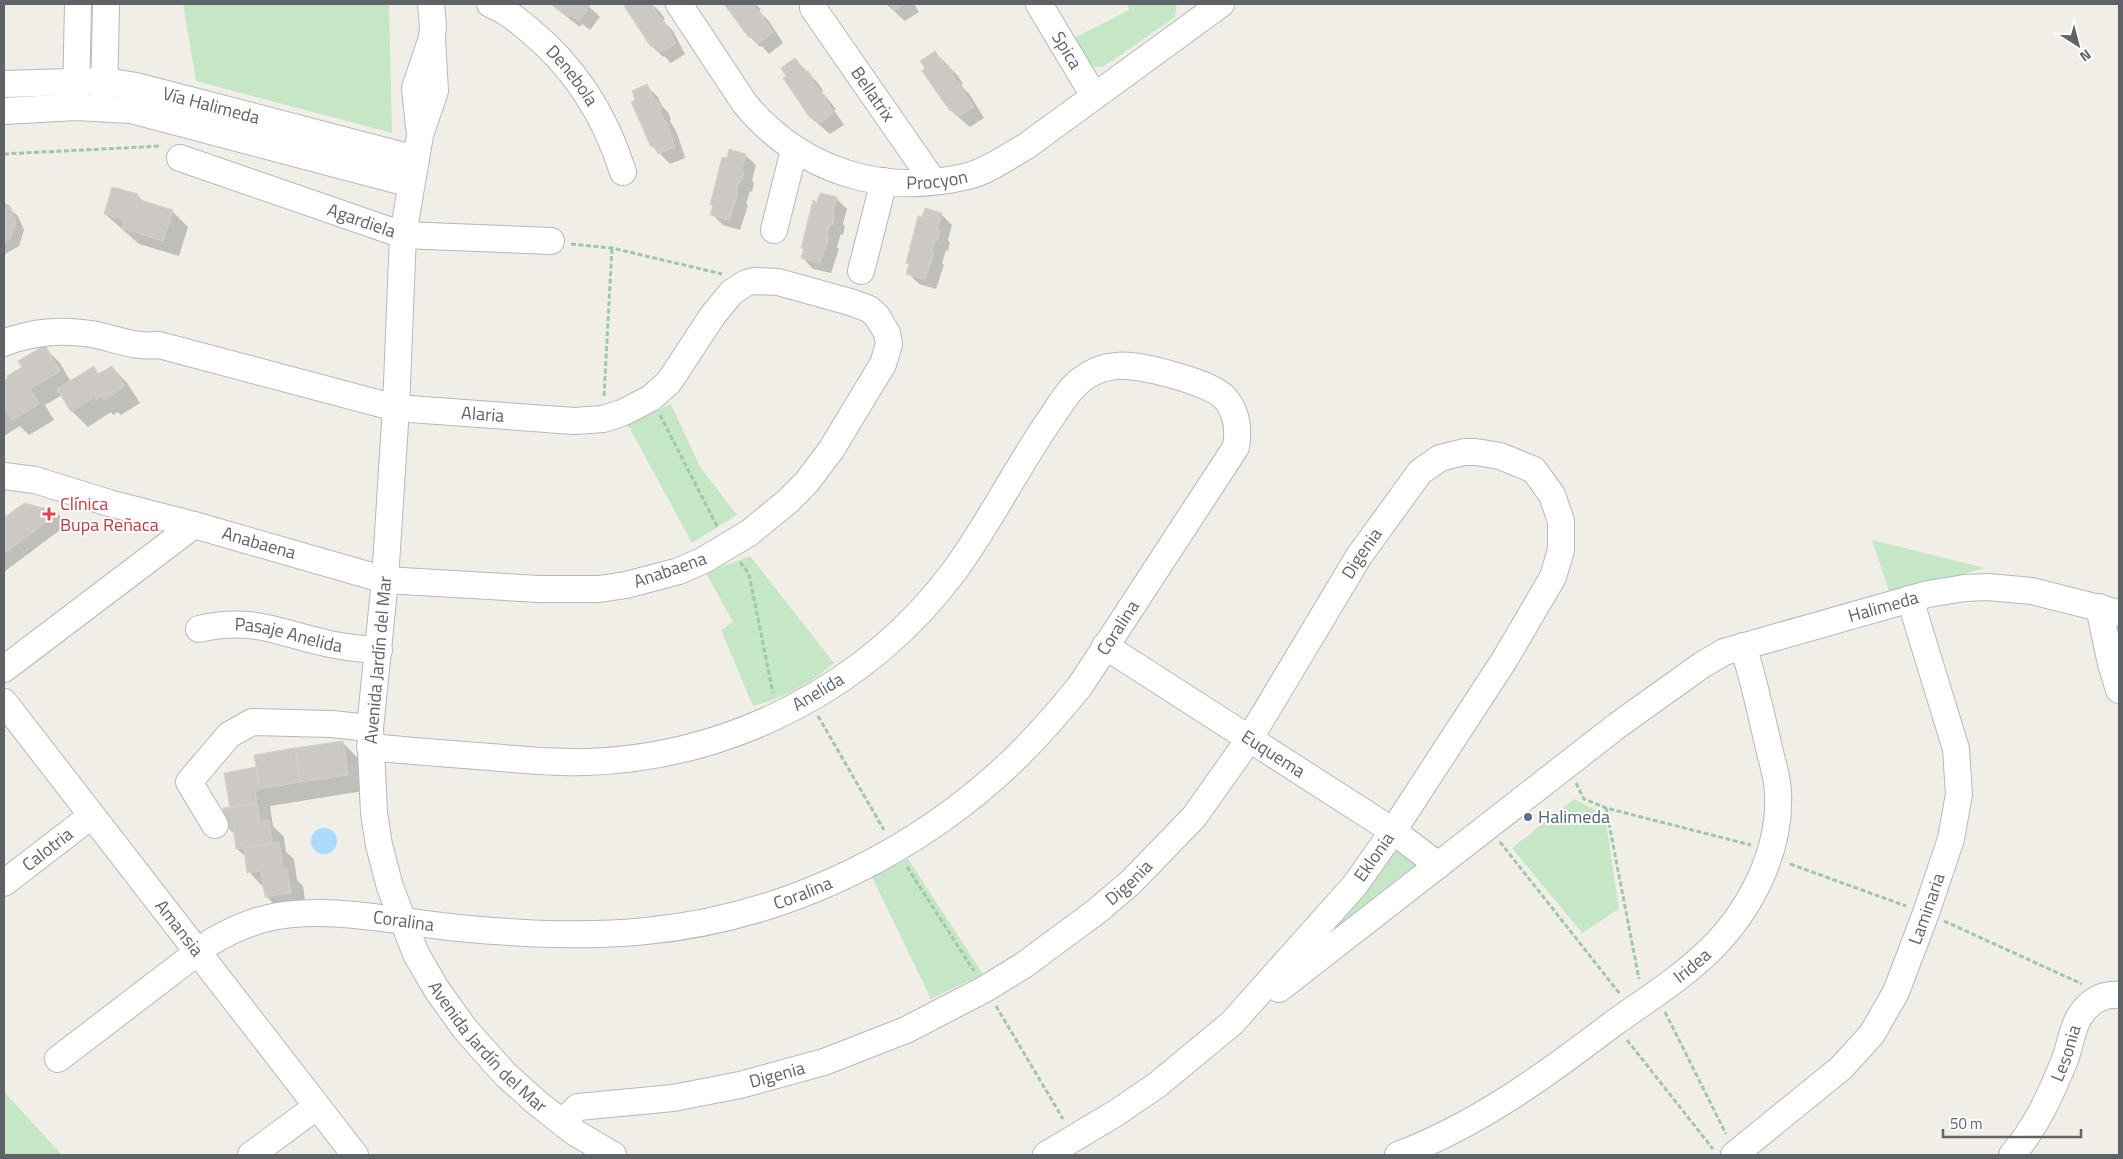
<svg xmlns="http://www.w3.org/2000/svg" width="2123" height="1159" font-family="'Titillium Web',sans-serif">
<rect width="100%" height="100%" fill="#f1eee8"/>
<path fill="#c6e7c5" d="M183,4h206l3,129 -196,-52z
M1127,4h50l-2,13 -72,50 -12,-1 -17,-28 55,-28z
M671,404l29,63 37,48 -45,28 -64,-118z
M1872,540l113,28 -95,26z
M750,556l84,107c-25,21 -50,35 -81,43l-32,-76 12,-8 -27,-49z
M1574,799l31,16 14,94 -37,24 -70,-85z
M1397,846l21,20 -95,77z
M908,859l75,115 -52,25 -59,-122z
M4,1091l3,4 55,60h-58z"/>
<path fill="#abdcfe" d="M311 841a13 13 0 1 1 26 0a13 13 0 1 1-26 0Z"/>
<path fill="#0003" d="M550,4h36l14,13 -10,13 -8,-6 -2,3z
M629,4h23l8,8 5,7 -2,2 10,10 12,23 -14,9 -7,-7 -1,1 -11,-11z
M726,4h30l5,6 -2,1 10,10 14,22 -14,11 -7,-8 -2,1 -10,-10z
M886,4h28l5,8 -14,9z
M935,52l23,24 5,8 -2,1 9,10 14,23 -14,9 -20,-17z
M795,59l23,24 5,8 -1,1 14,17 -2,1 10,15 -14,9 -19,-16 -27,-40 4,-2z
M647,86l11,11 4,9 6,6 3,8 -1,1 7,12 8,25 -15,6 -18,-18z
M745,155l11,10 -4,16 2,2 -2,9 -2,-1 -4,13 2,1 -8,25 -17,-5 -11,-11 2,-7 -3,-3 16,-44z
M113,188l25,8 7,7 27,8 16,16 -9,29 -40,-12 -34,-30z
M836,198l11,11 -4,15 2,3 -2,8 -2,-1 -4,13 2,2 -8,24 -18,-4 -10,-11 2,-8 -3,-3 16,-44z
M4,204l14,12 6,14 -5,16 -14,8z
M941,214l11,11 -4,15 2,3 -2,8 -2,-1 -4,13 2,2 -8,24 -17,-5 -11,-11 2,-7 -3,-3z
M44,347l16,16 11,19 22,-14 7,7 12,-8 15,16 13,20 -19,12 -3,-3 -5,3 -2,-3 -23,15 -16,-16 -10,-16 -17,10 9,15 -25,15 -9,-9 -16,10v-53l20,-16z
M25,504l33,10 10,10 -64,48v-53z
M342,742l16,16 5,33 -93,15 3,20 11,11 2,15 8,7 3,21 6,6 3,22 -24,4 -16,-16 -1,-7 -16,-17 -2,-14 -10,-9 -2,-14 -8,-9 5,-17 -7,-35 33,-6z"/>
<path fill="#ccc9c5" stroke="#d6d0c6" d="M551,4h37l2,1 -11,16 -8,-6 -2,2z
M628,4h24l3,4 -1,1 6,10 2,-1 14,25 -16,10 -6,-8 -3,2 -27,-41z
M724,4h28l12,13 -1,1 10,14 -15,12 -6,-8 -3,2z
M889,4h16l-11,7z
M935,51l10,15 2,-2 6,9 -2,1 15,17 -2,1 10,15 -16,10 -6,-8 -2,2 -28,-40 3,-3 -5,-7z
M795,58l10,14 3,-1 6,9 -2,1 14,17 -1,1 9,14 -16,11 -5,-8 -3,2 -27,-40 3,-2 -5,-8z
M647,84l8,17 2,-1 4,9 -1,1 4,11h2l9,26 -17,7 -4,-9 -3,2 -20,-45 4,-2 -3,-9z
M729,149l17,5 -5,17 3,1 -3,10 -2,-1 -3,12 2,1 -9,26 -19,-5 3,-10h-3l12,-48 5,1z
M112,187l26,7 -1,5 36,11 -10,31 -41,-13 2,-8 -20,-6z
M820,193l17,4 -5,17 3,1 -3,10 -2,-1 -3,12 2,1 -9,26 -19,-5 3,-9 -3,-1 12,-48 4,2z
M4,203l6,3 6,16 -5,16 -7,4z
M925,208l17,5 -5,17 3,1 -3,10 -2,-1 -3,12 2,1 -9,26 -19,-5 3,-10 -3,-1 12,-47 4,1z
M45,345l15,26 -30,18 9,15 -27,16 -6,-10 -2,1v-30l4,-3 -1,-2 15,-9 -4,-6z
M94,366l4,8 14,-8 13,20 -21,14 -2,-4 -6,4 -2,-3 -23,15 -14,-23z
M24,503l35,9 -55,42v-36z
M343,741l5,34 -48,7 -5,-34z
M295,748l5,34 -40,7 -6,-34z
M256,767l4,22 -5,2 2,12 -27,5 -6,-35z
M257,803l3,18 9,-1 3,24 -36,5 -3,-23 -7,1 -3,-19z
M279,842l4,28 4,-1 4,24 -26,4 -4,-26 -14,2 -3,-25z"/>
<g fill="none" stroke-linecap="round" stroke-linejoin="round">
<g stroke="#b5b8bc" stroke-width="28">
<g id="minor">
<path id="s1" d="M490,4c15,6 26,15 38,25 47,38 77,86 95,143"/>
<path id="s2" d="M679,4l66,100c56,67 138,93 223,72 20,-5 39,-19 57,-29l196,-143"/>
<path id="s3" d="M1039,4l55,92"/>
<path id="s4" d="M813,8l120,173"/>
<path id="s5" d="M432,38l3,53 -15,44 -17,100 -7,173 -11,172 -15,148 4,85 5,32 11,42 26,67 21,36 28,39 40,45 31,28 38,30 39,23"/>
<path id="s6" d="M4,84l101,-3 31,5 280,73"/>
<path d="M76,98l2,-94"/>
<path d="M104,99l2,-95"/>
<path d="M4,111l72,-4 55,3 280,74"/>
<path d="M419,127l-4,-39 17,-50 1,-12 -2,-22"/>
<path id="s7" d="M180,158l223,77 148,6"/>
<path d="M774,230l20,-80"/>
<path d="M861,271l23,-90"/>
<path id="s8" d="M4,343c26,-11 59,-14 87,-9 23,4 44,14 68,11l237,63 178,13 29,-2 19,-6 29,-15 18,-16 44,-67 19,-23 14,-9 8,-2 24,1 72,20 19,7 8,7 10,17 2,11 -6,20 -52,86 -25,33 -18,18 -39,32 -45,27 -25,11 -53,14 -27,4h-60l-154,-9 -191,-55 -85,-22 -74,-23 -31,-4"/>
<path d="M2099,607l12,57 8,26"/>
<path id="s9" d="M199,629c50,-12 76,2 122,13 19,5 39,7 58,8"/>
<path id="s10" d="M1105,646l288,185 45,34"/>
<path d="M4,669l190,-144"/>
<path id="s11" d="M4,702l351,453"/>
<path d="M215,825l-26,-43 40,-47 23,-13 79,2 39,4"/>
<path id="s12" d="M4,883l87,-67"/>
<path id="s13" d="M1279,989l339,-264 84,-60 22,-13 204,-58 37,-6 23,-1 44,4 87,22"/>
<path id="s14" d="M58,1059l153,-117c17,-10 34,-18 53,-23 64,-16 140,5 205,10 59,5 118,8 177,2 128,-12 253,-69 349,-154 32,-28 59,-59 85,-91l156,-239c3,-18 1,-36 -12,-50 -15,-15 -87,-34 -108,-31 -13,1 -25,6 -35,14 -13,10 -21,25 -30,38 -34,49 -61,104 -96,152 -86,116 -223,187 -368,192 -32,1 -65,-2 -97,-5 -40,-3 -80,-6 -120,-10"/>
<path id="s15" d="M562,1122l16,-15 95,-9 67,-13 84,-23 82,-32 79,-41 39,-24 73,-54 34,-29 63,-65 56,-79 109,-182 61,-84 20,-14 24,-6h12l24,4 34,14 18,25 9,26v29l-8,27 -48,82 -112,172 -38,54 -123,138 -75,62 -41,28 -70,42"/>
<path d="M251,1155l65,-48"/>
<path id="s16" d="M1398,1155c79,-30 145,-78 212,-129 34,-25 71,-47 102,-78 39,-39 69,-98 66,-155 0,-15 -6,-31 -9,-45 -8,-34 -15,-68 -26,-102"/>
<path id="s17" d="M1734,1155l107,-87 31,-34 24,-42 30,-79 25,-74 8,-45 -3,-45 -46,-150"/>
<path id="s18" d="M2012,1155c24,-28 38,-59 52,-93 7,-17 8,-39 21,-53 9,-10 21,-15 34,-14"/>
</g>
</g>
<path stroke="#9ec8a8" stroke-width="3" stroke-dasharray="5 2.5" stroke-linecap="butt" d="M4,154l157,-8
M571,244l41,4 110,26
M604,396l8,-148
M660,415l58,113
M740,562l9,12 24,119
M818,716l66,114
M1576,783l8,16 22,9 145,37
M1606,808l33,171
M1500,842l120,152
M1790,864l116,42
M907,867l67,104
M1944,921l138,63
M996,1006l67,113
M1665,1012l61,122
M1627,1040l86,109"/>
<use href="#minor" stroke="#fff" stroke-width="26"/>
</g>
<path fill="#e0444e" stroke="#fff" stroke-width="2" d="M46.5 506.5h5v5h5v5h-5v5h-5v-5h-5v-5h5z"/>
<circle fill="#5c6f8a" stroke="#fff" stroke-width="2" cx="1528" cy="817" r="5"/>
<g text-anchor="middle" stroke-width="4" stroke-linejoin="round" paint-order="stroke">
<g font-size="18" fill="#5f6368" stroke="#fff">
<text dy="6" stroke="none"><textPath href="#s3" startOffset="54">Spica</textPath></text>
<text dy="6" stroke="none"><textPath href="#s1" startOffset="110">Denebola</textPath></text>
<text dy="6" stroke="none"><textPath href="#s4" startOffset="105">Bellatrix</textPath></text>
<text dy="6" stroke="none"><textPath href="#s6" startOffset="210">Vía Halimeda</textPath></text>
<text dy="6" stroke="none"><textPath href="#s2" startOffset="336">Procyon</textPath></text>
<text dy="6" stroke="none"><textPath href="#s7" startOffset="192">Agardiela</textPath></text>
<text dy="6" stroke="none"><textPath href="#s8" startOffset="490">Alaria</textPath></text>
<text transform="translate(259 543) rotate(16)" y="6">Anabaena</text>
<text dy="6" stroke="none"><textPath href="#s15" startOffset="1034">Digenia</textPath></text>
<text transform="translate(670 570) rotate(-19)" y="6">Anabaena</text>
<text dy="6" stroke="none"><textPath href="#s13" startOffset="724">Halimeda</textPath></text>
<text dy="6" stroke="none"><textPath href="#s14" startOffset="1216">Coralina</textPath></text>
<text dy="6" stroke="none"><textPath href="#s9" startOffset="91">Pasaje Anelida</textPath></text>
<text transform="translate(378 660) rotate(-85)" y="6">Avenida Jardín del Mar</text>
<text transform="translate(818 692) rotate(-31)" y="6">Anelida</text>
<text dy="6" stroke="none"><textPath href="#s10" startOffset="200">Euquema</textPath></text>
<text dy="6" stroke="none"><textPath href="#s12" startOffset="55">Calotria</textPath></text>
<text transform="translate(1374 857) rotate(-55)" y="6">Eklonia</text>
<text dy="6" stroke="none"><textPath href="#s15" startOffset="629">Digenia</textPath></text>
<text dy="6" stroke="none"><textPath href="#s14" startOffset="796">Coralina</textPath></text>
<text dy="6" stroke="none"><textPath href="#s17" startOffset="321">Laminaria</textPath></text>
<text dy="6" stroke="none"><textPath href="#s14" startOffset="391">Coralina</textPath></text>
<text dy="6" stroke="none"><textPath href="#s11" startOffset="286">Amansia</textPath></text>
<text dy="6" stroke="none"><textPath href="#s16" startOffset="351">Iridea</textPath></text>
<text dy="6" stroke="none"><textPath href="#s5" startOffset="1046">Avenida Jardín del Mar</textPath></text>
<text dy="6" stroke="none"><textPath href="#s18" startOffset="116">Lesonia</textPath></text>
<text dy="6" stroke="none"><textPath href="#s15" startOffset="224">Digenia</textPath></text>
</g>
<g font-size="18" fill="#be3a42" stroke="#fff" text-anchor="start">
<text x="60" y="510">Clínica<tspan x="60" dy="21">Bupa Reñaca</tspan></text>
</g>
<g font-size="18" fill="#4e5e75" stroke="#fff" text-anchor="start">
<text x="1538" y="823">Halimeda</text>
</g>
</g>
<rect width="2123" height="1159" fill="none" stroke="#5f6368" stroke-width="10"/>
<g transform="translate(2078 45) rotate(144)" stroke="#ffffff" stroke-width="4" paint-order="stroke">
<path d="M0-4L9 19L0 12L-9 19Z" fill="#5f6368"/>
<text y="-8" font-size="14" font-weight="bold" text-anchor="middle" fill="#5f6368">N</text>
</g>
<path d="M1943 1129v8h138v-8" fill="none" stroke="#5f6368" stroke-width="2.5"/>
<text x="1950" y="1129" font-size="15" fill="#5f6368" stroke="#ffffff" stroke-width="4" paint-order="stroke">50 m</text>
</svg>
